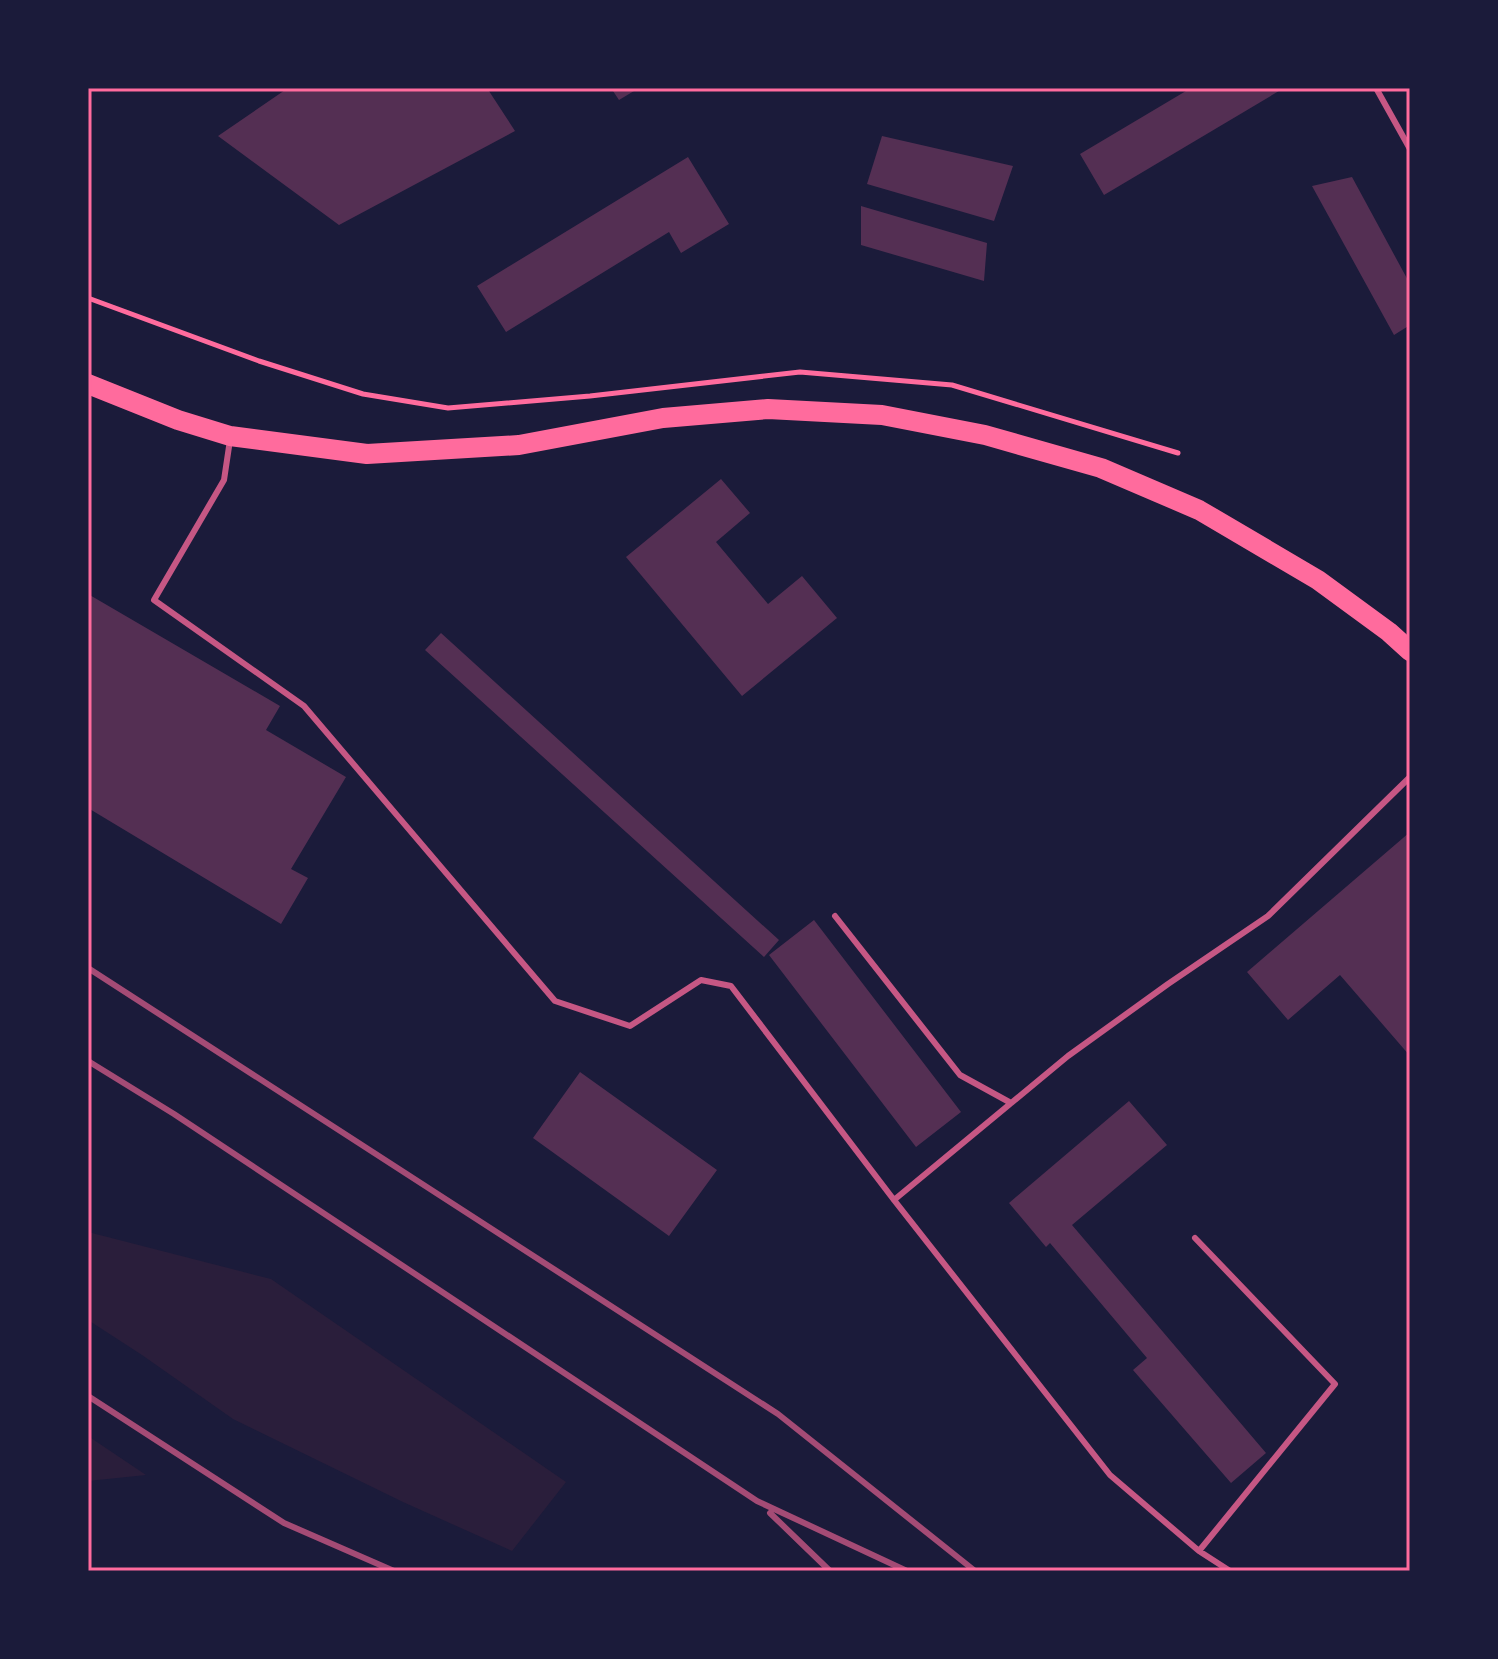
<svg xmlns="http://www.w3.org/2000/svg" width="1498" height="1659" font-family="Ubuntu,sans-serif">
<rect width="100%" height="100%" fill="#1b1b3a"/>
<path fill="#2a1e3b" d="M88,1232l183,47 295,203 -54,69 -109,-49 -170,-83 -91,-64 -54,-35z
M88,1436l58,39 -58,6z"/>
<path fill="#542f53" d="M288,88h199l28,43 -176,94 -121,-89z
M611,88h28l-20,12z
M1191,88h93l-180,107 -24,-41z
M882,136l131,30 -19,55 -127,-37z
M688,157l41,67 -48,29 -12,-21 -163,100 -29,-46z
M1352,177l58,107v41l-16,10 -82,-149z
M861,206l126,37 -3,38 -123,-36z
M721,479l29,34 -34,29 52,62 34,-28 35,42 -95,78 -116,-139z
M88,594l192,112 -14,24 80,47 -55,92 17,9 -27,46 -193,-116z
M441,633l338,307 -15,17 -339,-307z
M1410,832v224l-70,-81 -52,45 -41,-48z
M814,920l147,192 -45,35 -147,-192z
M580,1072l137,98 -48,66 -136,-98z
M1129,1101l38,44 -95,80 194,228 -35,30 -98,-113 14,-12 -97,-115 -4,4 -37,-44z"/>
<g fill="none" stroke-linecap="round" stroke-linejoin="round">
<path stroke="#ff6b9d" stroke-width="5" d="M88,298l171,63 104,33 85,14 142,-12 210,-24 152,13 226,68"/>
<path stroke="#c65784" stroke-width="6" d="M1376,88l34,61
M230,440l-6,40 -70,120 150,106 251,295 75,25 71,-46 30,6 163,214 216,275 89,76 31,20
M835,916l125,159 51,28
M894,1200l174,-144 100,-72 100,-68 142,-139
M1195,1238l140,146 -136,167"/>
<path stroke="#ff6b9d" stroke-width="20" d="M88,384l90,36 52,16 137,18 152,-9 144,-27 105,-9 114,6 103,20 116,33 98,42 119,70 71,52 21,19"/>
<path stroke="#a44b75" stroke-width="6" d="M88,968l690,446 197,157
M88,1061l86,53 583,387 150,70
M88,1396l196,127 110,48
M770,1513l60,58"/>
</g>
<rect width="1498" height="1659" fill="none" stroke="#1b1b3a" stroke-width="180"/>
<rect x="90" y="90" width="1318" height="1479" fill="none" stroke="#ff6b9d" stroke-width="3"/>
</svg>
